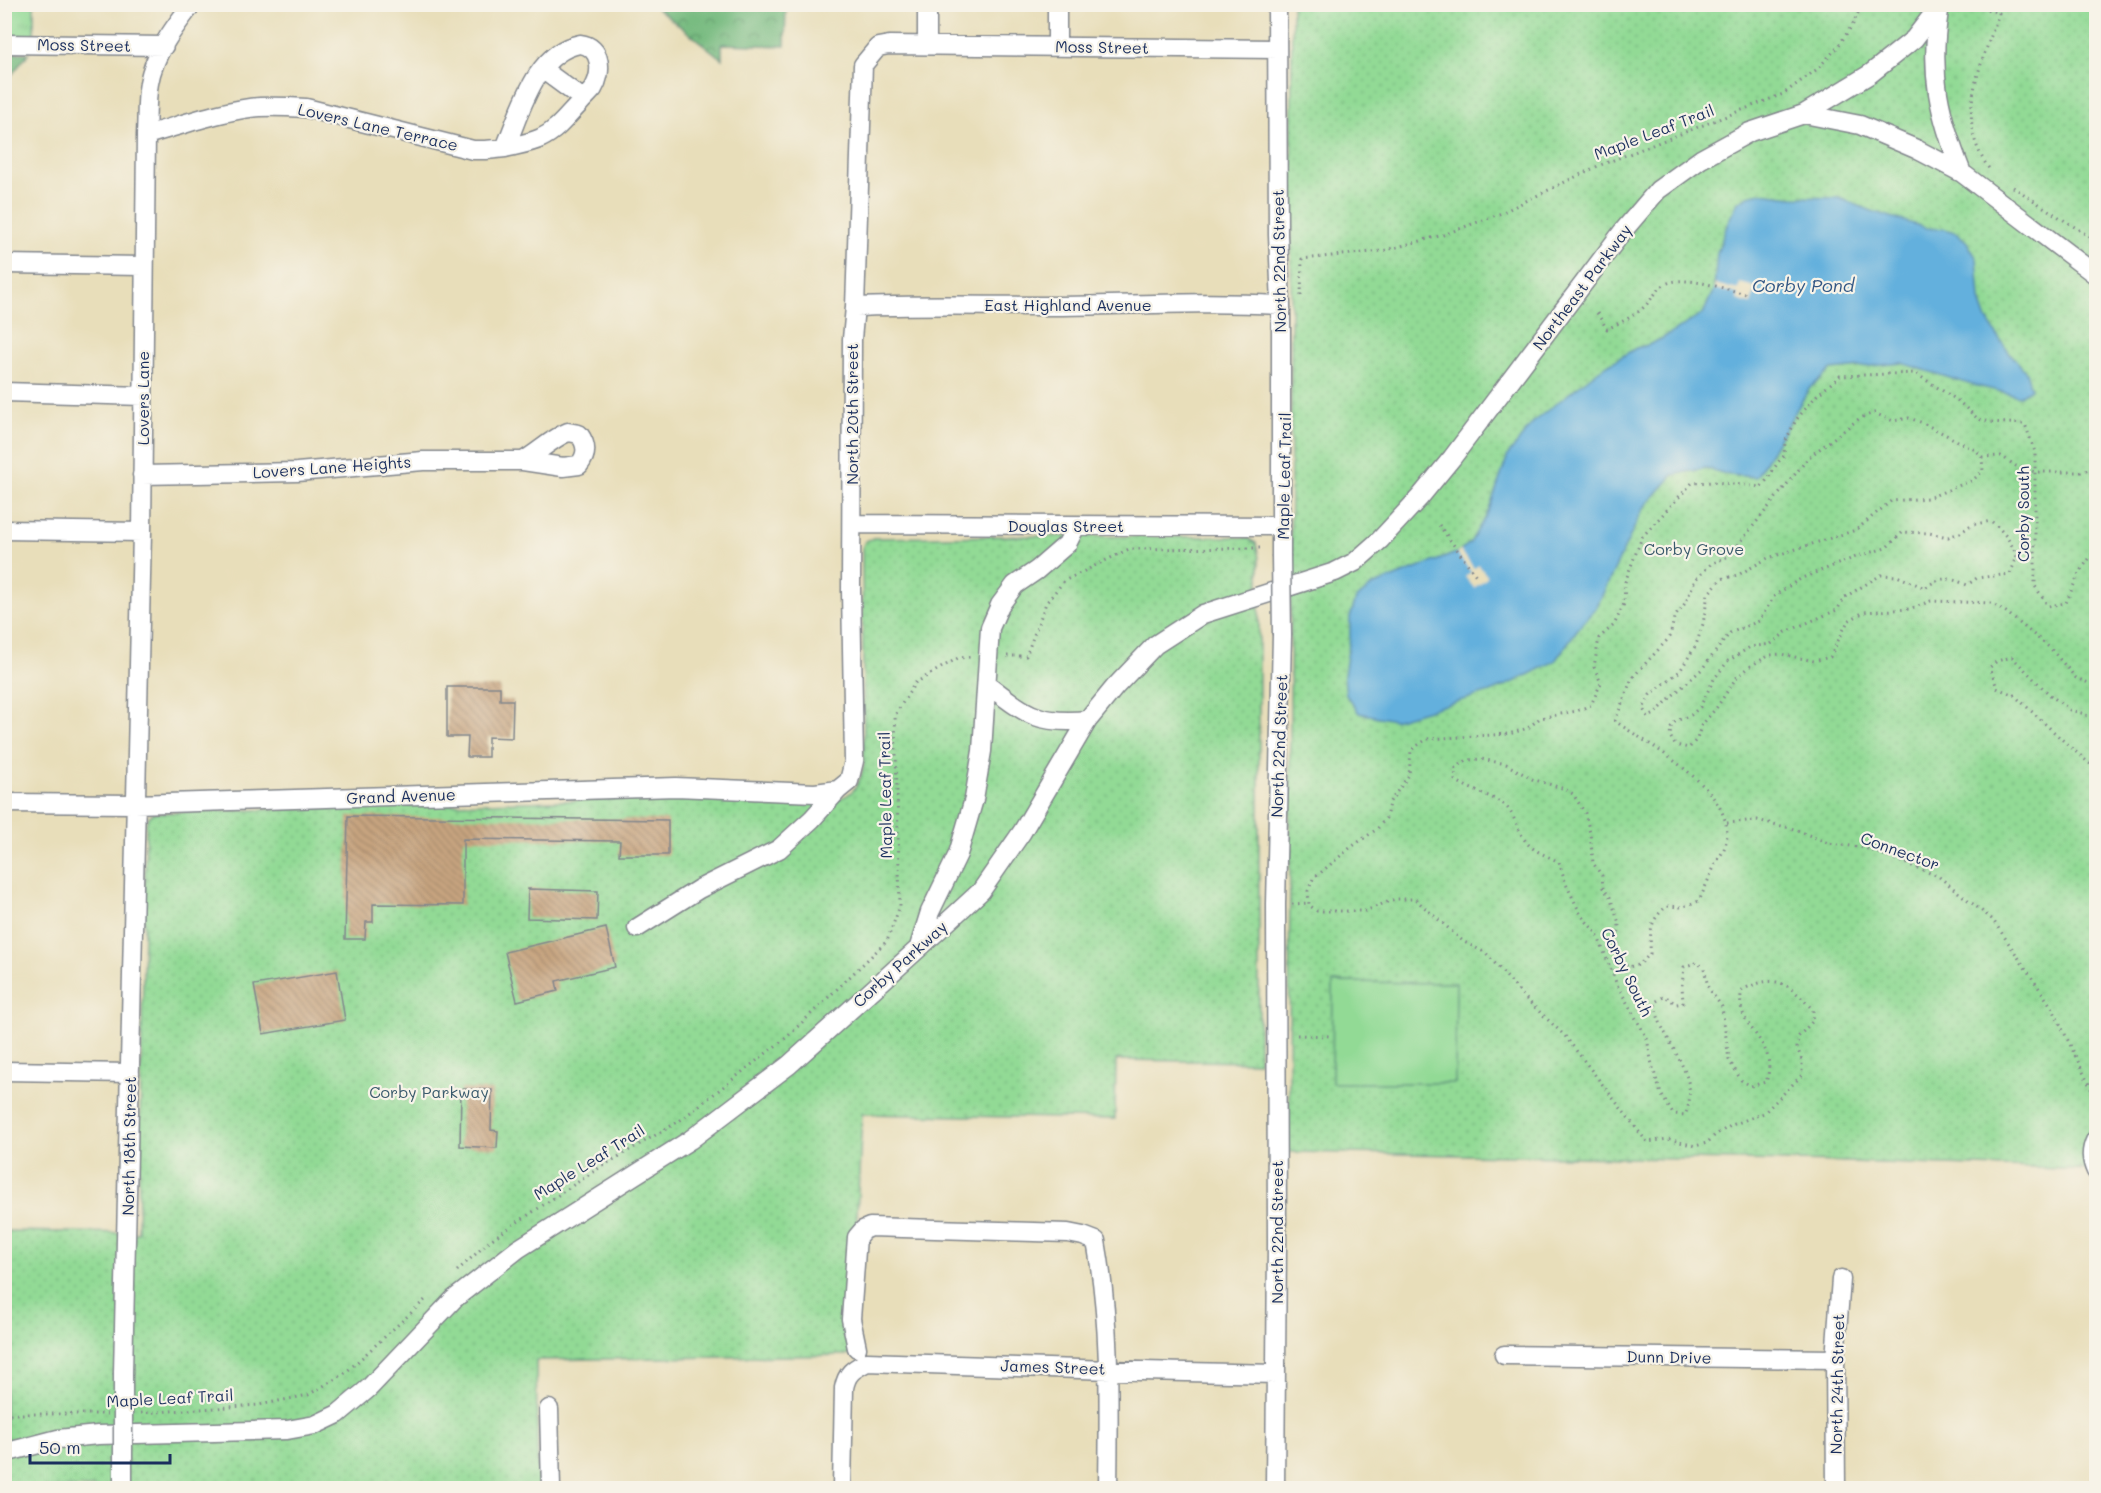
<svg xmlns="http://www.w3.org/2000/svg" width="2101" height="1493" font-family="Mali,sans-serif">
<defs>
<pattern id="grass-tufts" width="24" height="20" patternUnits="userSpaceOnUse" patternTransform="scale(1.5)"><rect width="24" height="20" fill="#92da95"/><path d="M3 7l-1-3M5 7V3M7 7l1-3M15 17l-1-3M17 17v-4M19 17l1-3" fill="none" stroke="#7dbb83"/></pattern>
<pattern id="forest-crowns" width="20" height="18" patternUnits="userSpaceOnUse" patternTransform="scale(1.5)"><rect width="20" height="18" fill="#75ba7e"/><path d="M2 6a3 3 0 1 1 6 0M12 15a3 3 0 1 1 6 0" fill="none" stroke="#5f986a"/></pattern>
<pattern id="park-dots" width="8" height="8" patternUnits="userSpaceOnUse" patternTransform="scale(1.5)"><rect width="8" height="8" fill="#92da95"/><path d="M2 2h.1M6 6h.1" fill="none" stroke="#7dbb83" stroke-width="1.8" stroke-linecap="round"/></pattern>
<pattern id="building-back-hatch" width="6" height="6" patternUnits="userSpaceOnUse" patternTransform="scale(1.5)"><rect width="6" height="6" fill="#c7a47f"/><path d="M-1 5l2 2M0 0l6 6M5-1l2 2" fill="none" stroke="#a1866b"/></pattern>
</defs>
<rect width="100%" height="100%" fill="#f7f3e8"/>
<filter id="ink" filterUnits="userSpaceOnUse"><feTurbulence type="fractalNoise" baseFrequency=".0167" numOctaves="2"/><feDisplacementMap in="SourceGraphic" scale="12" xChannelSelector="R" yChannelSelector="G"/><feConvolveMatrix kernelMatrix="1 2 1 2 8 2 1 2 1" color-interpolation-filters="sRGB"/></filter>
<filter id="wash" filterUnits="userSpaceOnUse"><feTurbulence type="fractalNoise" baseFrequency=".008" numOctaves="4" result="noise"/><feDisplacementMap in="SourceGraphic" scale="24" xChannelSelector="R" yChannelSelector="G"/><feGaussianBlur stdDeviation="1.35" result="paint"/><feColorMatrix in="noise" values="0 0 0 0 0 0 0 0 0 0 0 0 0 0 0 0 0 1.4 0 .05"/><feComposite in="paint" operator="in"/></filter>
<g filter="url(#wash)">
<rect width="100%" height="100%" fill="#e8deba"/>
<path fill="url(#grass-tufts)" stroke="#56847a" stroke-width="1.5" d="M5,5h29v33l-29,-1z"/>
<path fill="url(#forest-crowns)" stroke="#48746e" stroke-width="1.5" d="M653,5h133l-1,41 -63,-2v15z
M5,53h24l-24,30z"/>
<path fill="url(#park-dots)" stroke="#56847a" stroke-width="1.5" d="M1292,5h804v1165l-247,-8 -560,-10z
M1006,536l228,1 13,1 9,5 3,15v504l-143,-2 -1,59 -253,-5 -12,241 -314,5 2,128h-533v-257l133,2 8,-409 2,-6 5,-5 536,-16 137,6c25,-6 33,-13 38,-39l-2,-216 3,-7 9,-3z"/>
<path fill="#92da95" stroke="#56847a" stroke-width="1.5" d="M1333,982l123,1 -1,100h-123z"/>
<path fill="#64b0dd" stroke="#40709e" stroke-width="1.5" d="M1761,193l32,4 46,1 33,13 54,17 19,1 12,4 10,9 10,17 3,41 7,20 18,27 21,25 5,17 -12,7 -50,-12 -67,-21 -71,7 -22,19 -53,88 -27,-2 -23,-7 -33,7 -30,34 -46,97 -20,24 -22,31 -39,20 -26,11 -96,28 -35,-7 -13,-18 -2,-20 6,-37v-21l6,-18 16,-13 84,-33 14,-10 19,-33 19,-55 26,-34 65,-51 37,-22 12,-3 13,-6 42,-25 11,-25 3,-36 12,-33 9,-18 10,-6z"/>
<path fill="#e8deba" d="M1740,283l15,4 -4,17 -14,-4 1,-6 -24,-5 1,-5 23,6z
M1460,550l14,18 5,-3 9,12 -14,11 -9,-11 6,-5 -15,-19z"/>
<g id="blocks">
<path fill="url(#building-back-hatch)" d="M447,687h53v13h13l-1,38 -24,-1v20h-21l1,-20h-21z
M348,816l320,4v35h-49l1,-14 -157,-2v66l-90,-1v18h-7l-1,17h-20z
M528,889l70,2 -1,29 -70,-2z
M606,928l9,39 -59,14 2,10 -41,10 -12,-49z
M337,971l8,49 -82,14 -9,-49z
M461,1089l31,1 -1,40 7,1 -1,17 -37,-2z"/>
</g>
</g>
<g filter="url(#ink)">
<use href="#blocks" fill-opacity="0" stroke="#82868c" stroke-width="1.5"/>
<g fill="none" stroke-linecap="round" stroke-linejoin="round">
<g stroke="#82868c" stroke-width="21">
<path id="minor" d="M927,4v40
M1057,4v42
M1277,4l1,231 3,70v250
M1939,11c-10,63 0,104 23,162
M4,44l160,2
M580,44c22,2 23,29 13,45 -4,5 -9,9 -13,14 -12,12 -22,27 -39,35 -10,5 -24,7 -36,10 16,-37 30,-96 75,-104z
M542,69l41,30
M1804,114l56,11 56,24 46,24 134,102
M146,135c33,-9 80,-26 114,-28 15,-1 31,0 46,1l167,42h13l19,-2
M4,264l139,2
M855,307c67,-3 134,-1 202,-1 75,-1 149,-5 224,-1
M4,392l139,4
M568,432l11,2c8,11 9,20 0,31l-16,2 -40,-6c16,-9 28,-22 45,-29z
M142,475l155,-3 126,-11h100
M852,524l428,2
M4,530l138,2
M987,684c39,30 50,41 101,36
M4,803l131,1 541,-17 139,6 23,-3 11,-9 5,-20 -3,-170 1,-252 3,-32 8,-242 15,-18 11,-2 388,4
M637,928l62,-39 80,-40 33,-30 26,-29
M919,947l11,-35 28,-58 16,-55 8,-48 8,-123 10,-23 15,-20 22,-15 30,-26 9,-18
M4,1071l126,2
M2096,1139c-6,12 -5,21 0,32
M857,1348l-6,-29 6,-82 6,-7 7,-3 198,6 15,3 13,5c15,83 13,164 12,247
M1504,1355l331,4
M123,1373l19,-841 4,-397c1,-17 0,-36 3,-52 5,-30 25,-55 43,-79
M549,1409l2,79
M4,1453l54,-14 40,-4 189,-5 28,-5 23,-11 31,-26 85,-89 64,-50 172,-109 99,-75 130,-117 62,-57 41,-59 66,-112 27,-33 40,-42 48,-31 132,-42 20,-10 25,-22 40,-43 32,-39 171,-227 35,-41 43,-31 49,-27 54,-18 66,-40 44,-35 27,-35
M842,1488l2,-100c3,-16 10,-19 23,-26l275,9 134,3
M1275,1488l2,-245 -1,-339 6,-269
M1836,1488l-1,-129 6,-80"/>
</g>
<path stroke="#82868c" stroke-width="3" stroke-dasharray="1.5 4.5" stroke-linecap="butt" d="M1970,4l29,9c-18,55 -47,105 -9,157
M2013,187l83,54
M1301,296l1,-37 80,-8 61,-16 56,-21 99,-48 185,-72 33,-24 21,-22 16,-24 9,-20
M1597,313l10,16c12,-6 26,-12 37,-22 9,-8 14,-22 27,-25 20,-5 54,7 75,12
M1982,457l19,-1 15,10 19,6h46l15,-6
M1439,525l38,52
M2096,549l-17,24 -13,30 -18,3 -13,-20v-134l-10,-28 -35,-2 -12,-3 -21,-19 -42,-27 -75,3 -23,19 -21,25 -11,22 -1,14c-10,9 -13,21 -23,31l-47,-5 -22,1 -50,54 -17,45 -1,22 -10,21 -15,13 -5,29 7,16 -10,22 -14,6 -37,7 -12,10 -19,6 -82,5 -16,11 -2,25 -20,28 -3,15 -9,11 -27,19 -37,31 -5,12 1,14 8,6h48l30,-12h20l49,43 22,11 37,43 42,40 82,106 21,-3 27,7 12,-3 8,-8 17,-10 32,-12 38,-38v-15l-5,-12 1,-11 14,-15 1,-12c-24,-26 -36,-38 -71,-20 -10,39 39,49 24,92l-15,4 -10,-6 -12,-20 -7,-53 -14,-20 -4,-19 -7,-6 -13,5 -2,18 1,18 -7,1 -11,-8 -10,6c3,39 49,71 30,113l-12,-1 -12,-20 -9,-29 -5,-27 -30,-53 -20,-51 -16,-19 -15,-31 -7,-22c-11,-6 -24,-10 -32,-19 -10,-12 -12,-31 -25,-40 -15,-9 -32,-13 -47,-23l1,-12 11,-8 14,-1 25,5 26,15 33,10 8,5 12,19 5,20 3,30 9,13 1,12 7,9 9,26 -1,27 9,17 12,-2 11,-11c1,-23 -2,-32 17,-48l14,1 18,-6c5,-11 10,-23 15,-34 3,-7 9,-14 11,-21 16,-54 -74,-99 -110,-125l17,-43 38,-41 4,-19 12,-16 9,-22 16,-16 18,-8 80,-99 51,-39 14,-5 19,8 16,-3 14,5 54,28 5,6 1,14 -10,9 -45,18 -37,3 -35,29 -88,28 -30,17 -17,4 -13,15 -5,30 -7,21 -16,26 -30,24 -7,14 5,8 7,-3 17,-18 30,-27 28,-36 29,-12 16,-26 27,-17 59,-23 25,-7 17,-16 26,1 19,4 12,-4 11,-8 20,-4c13,11 20,20 26,36l-7,17 -33,4 -10,7c-18,-8 -26,-9 -42,3l-28,-12 -16,-1 -36,22 -8,13 -51,22 -15,12 -21,3 -22,14 -14,18 -14,28 -9,8 -15,6 -5,6 -1,9 5,9 14,3 8,-9 4,-13 16,-19 19,-29 16,-13 18,-10 11,-1 33,7 16,-4 18,-36 16,-9 45,-3 22,-8 60,2 15,9 44,36 26,30 20,8
M1007,656h19l20,-53 18,-22 65,-32 135,-1
M2096,724l-11,-10 -15,-4 -20,-15 -38,-38 -15,4 -7,6 7,21 17,7 54,50 28,24
M1727,823l30,-3 37,9 34,14 37,5 73,28 55,44 60,89 43,90
M1292,904l17,-1
M1297,1035l35,1
M457,1271l35,-32 107,-71 79,-46 109,-85 100,-96 13,-35 -5,-191 20,-32 43,-25 12,-1
M141,1413l118,-8 49,-10 36,-21 81,-74
M4,1414h103"/>
<use href="#minor" stroke="#fff" stroke-width="18"/>
<g stroke="#82868c" stroke-width="21" stroke-linecap="butt">
<path id="minor-bridge" d="M1281,555l1,80
M123,1487v-114"/>
</g>
<use href="#minor-bridge" stroke="#fff" stroke-width="18"/>
</g>
</g>
<g text-anchor="middle" stroke-width="4.5" stroke-linejoin="round" paint-order="stroke">
<g font-size="16" fill="#1b2f5e" stroke="#f7f3e8">
<text transform="translate(84 45) rotate(1)" y="6">Moss Street</text>
<text transform="translate(1102 47) rotate(1)" y="6">Moss Street</text>
<text transform="translate(378 127) rotate(13)" y="6">Lovers Lane Terrace</text>
<text transform="translate(1654 132) rotate(-21)" y="6">Maple Leaf Trail</text>
<text transform="translate(1279 261) rotate(-91)" y="6">North 22nd Street</text>
<text transform="translate(1582 287) rotate(-53)" y="6">Northeast Parkway</text>
<text x="1068" y="311">East Highland Avenue</text>
<text transform="translate(143 398) rotate(-90)" y="6">Lovers Lane</text>
<text transform="translate(852 414) rotate(-90)" y="6">North 20th Street</text>
<text transform="translate(332 467) rotate(-4)" y="6">Lovers Lane Heights</text>
<text transform="translate(1284 476) rotate(-89)" y="6">Maple Leaf Trail</text>
<text transform="translate(2023 514) rotate(-90)" y="6">Corby South</text>
<text x="1066" y="532">Douglas Street</text>
<text transform="translate(1279 746) rotate(-88)" y="6">North 22nd Street</text>
<text transform="translate(885 795) rotate(-91)" y="6">Maple Leaf Trail</text>
<text transform="translate(401 796) rotate(-2)" y="6">Grand Avenue</text>
<text transform="translate(1900 851) rotate(20)" y="6">Connector</text>
<text transform="translate(900 964) rotate(-42)" y="6">Corby Parkway</text>
<text transform="translate(1627 972) rotate(64)" y="6">Corby South</text>
<text transform="translate(129 1146) rotate(-89)" y="6">North 18th Street</text>
<text transform="translate(589 1162) rotate(-32)" y="6">Maple Leaf Trail</text>
<text transform="translate(1277 1232) rotate(-90)" y="6">North 22nd Street</text>
<text transform="translate(1669 1357) rotate(1)" y="6">Dunn Drive</text>
<text transform="translate(1053 1367) rotate(2)" y="6">James Street</text>
<text transform="translate(1837 1384) rotate(-89)" y="6">North 24th Street</text>
<text transform="translate(170 1398) rotate(-3)" y="6">Maple Leaf Trail</text>
</g>
<g font-size="16" fill="#395a6c" stroke="#f7f3e8">
<text x="1694" y="555">Corby Grove</text>
<text x="429" y="1098">Corby Parkway</text>
</g>
<g font-size="18" font-style="italic" fill="#315684" stroke="#f7f3e8">
<text x="1803" y="292">Corby Pond</text>
</g>
</g>
<rect width="2101" height="1493" fill="none" stroke="#f7f3e8" stroke-width="24"/>
<path d="M30 1454v9h140v-9" fill="none" stroke="#1b2f5e" stroke-width="3"/>
<text x="39" y="1454" font-size="18" fill="#1b2f5e" stroke="#f7f3e8" stroke-width="4.5" paint-order="stroke">50 m</text>
</svg>
